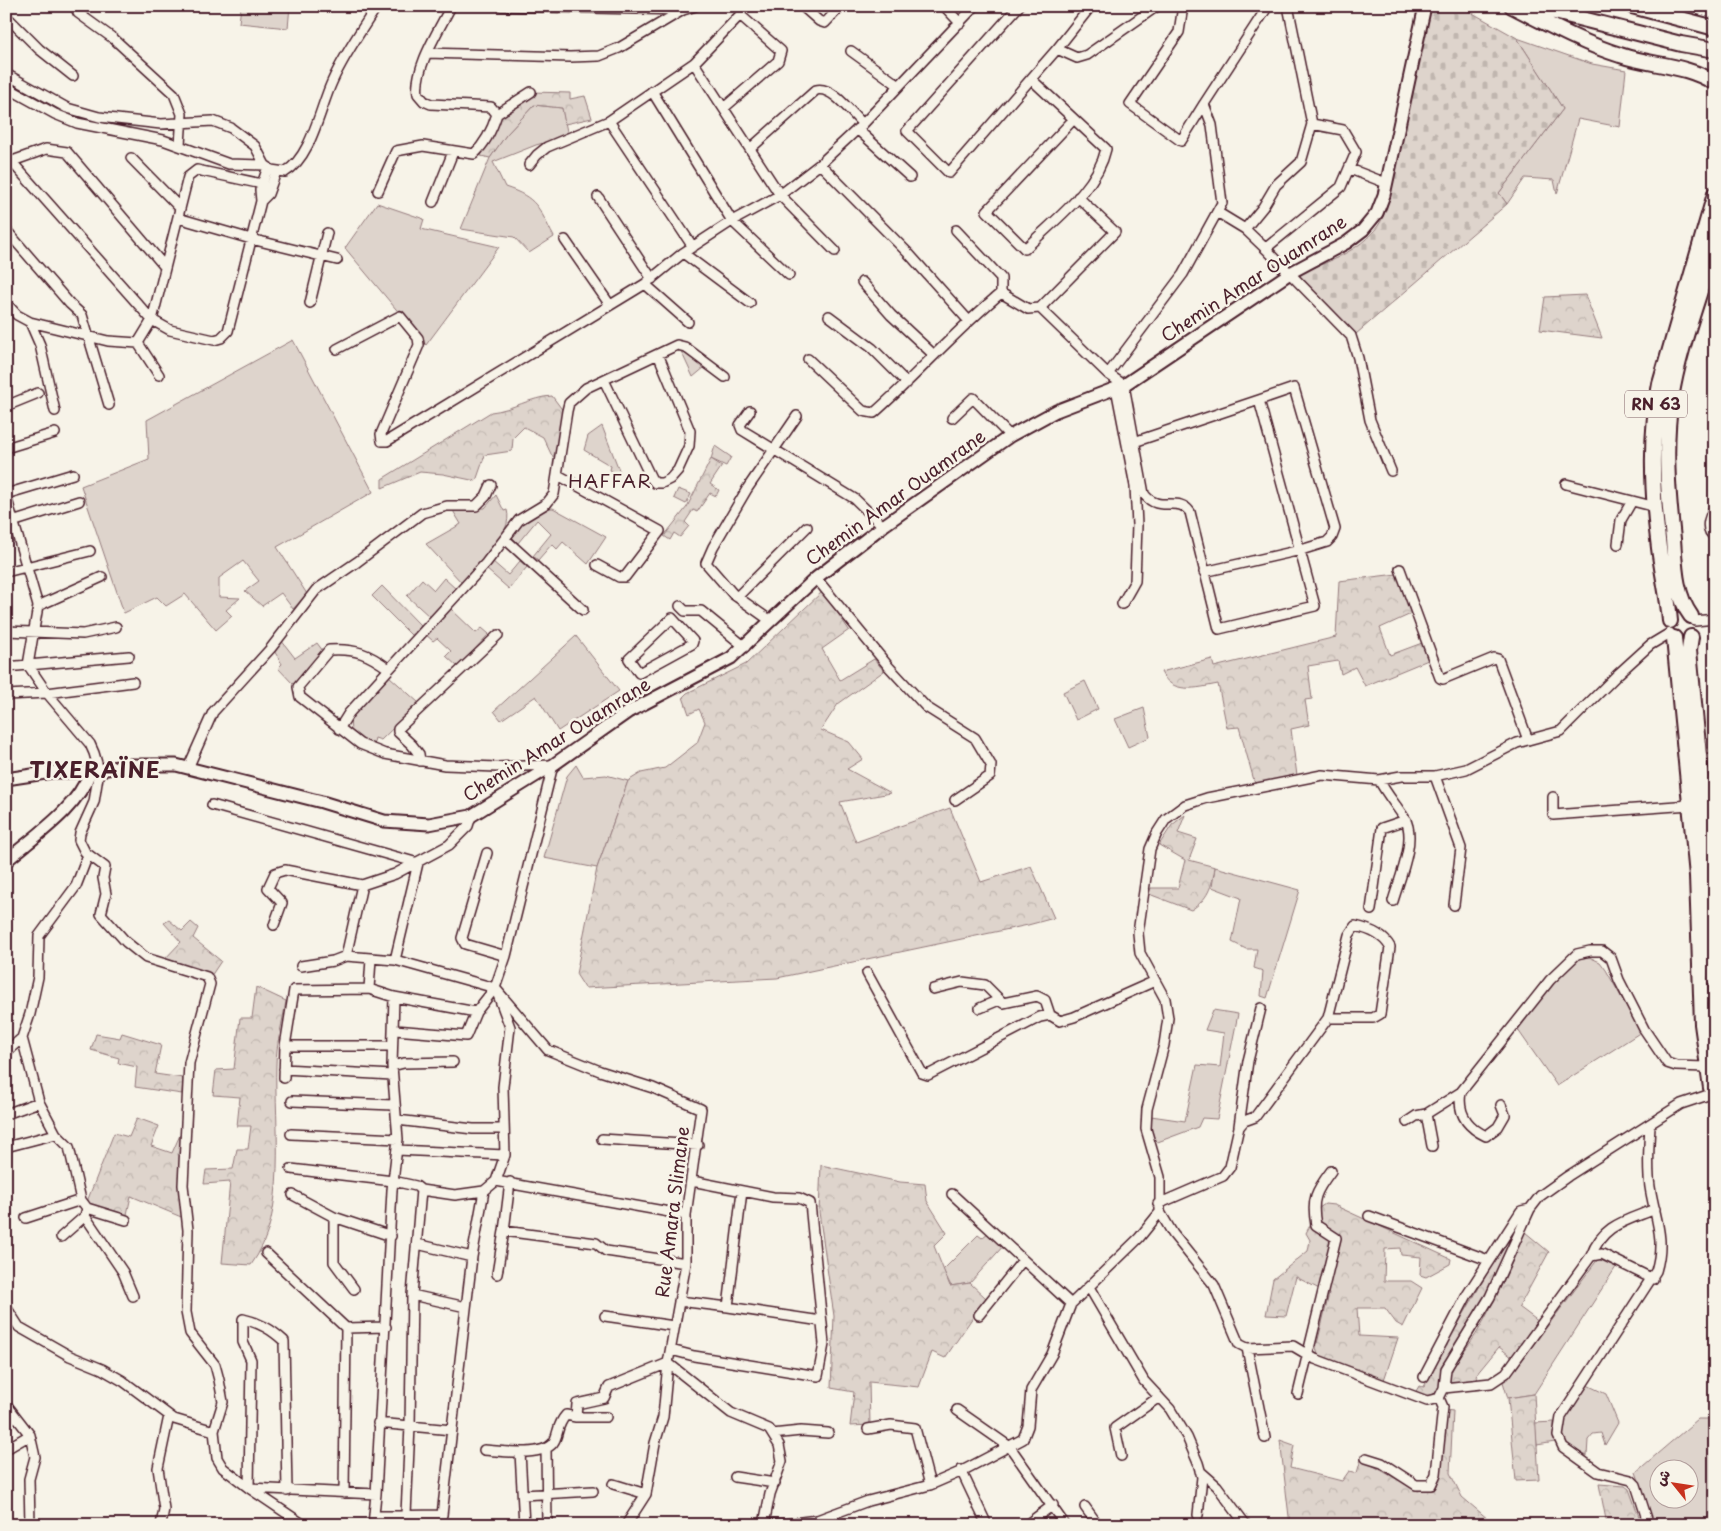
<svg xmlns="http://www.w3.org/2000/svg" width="1721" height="1531" font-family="'Playpen Sans','Playpen Sans Arabic',sans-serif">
<defs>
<pattern id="forest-crowns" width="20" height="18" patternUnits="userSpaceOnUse" patternTransform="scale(1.25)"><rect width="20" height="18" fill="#ded4cc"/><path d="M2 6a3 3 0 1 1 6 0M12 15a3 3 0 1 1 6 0" fill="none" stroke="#c0b6af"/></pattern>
<pattern id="cemetery-stones" width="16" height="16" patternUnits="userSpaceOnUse" patternTransform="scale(1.25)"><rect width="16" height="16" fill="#ded4cc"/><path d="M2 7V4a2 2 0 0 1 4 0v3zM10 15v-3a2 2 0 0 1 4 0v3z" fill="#c0b6af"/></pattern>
</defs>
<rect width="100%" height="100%" fill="#f7f3e8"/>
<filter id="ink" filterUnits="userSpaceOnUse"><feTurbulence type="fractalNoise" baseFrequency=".02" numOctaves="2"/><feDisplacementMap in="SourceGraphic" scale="10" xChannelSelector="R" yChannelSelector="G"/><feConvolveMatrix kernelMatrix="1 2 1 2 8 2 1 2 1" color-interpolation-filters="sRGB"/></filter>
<g filter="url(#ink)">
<path fill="#ded4cc" stroke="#947a7c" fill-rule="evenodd" d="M241,6h49l-2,22 -49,-5z
M1517,38l75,26 34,6 -6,57 -42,-8 -21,75 -3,-14 -29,-2 -18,26 -8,-11 64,-84z
M534,105l28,3 6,28 -32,9 -43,17 12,25c33,11 33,20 49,50l-25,16 -15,-16 -53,-8 29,-71 16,-23z
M377,203l47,16 -3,10 78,18 -73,98 -81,-97z
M293,340l80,152 -96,55 30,47 -14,15 -12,-16 -19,13 -17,-15 14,-10 -16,-20 -24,17v19l21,1 -14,12 6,6 -16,14 -31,-36 -19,12 -9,-9 -33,16 -43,-127 68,-27 -2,-39z
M681,351l24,16 -12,10z
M602,426l19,49 -11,-5 1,-4 -27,-16 4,-14z
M715,446l16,11 -5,9 -15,-7z
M678,489l13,5 -5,10 -12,-6z
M496,495l8,16 3,-1c7,24 -29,56 -45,73l-36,-39 35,-20 -9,-15 33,-1z
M542,508h11l53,29 -18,27 -25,-22 -6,7 -5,-5 -14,16 -5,-4 18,-22 -14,-14 -19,23 -6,-6 9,-13z
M492,561l16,14 12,-14 7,6 -18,22 -23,-20z
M444,578l12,11 -26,28 -23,-21 15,-17 12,11z
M382,586l39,40 -10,9 -39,-39z
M450,608l26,25 6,-5 7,6 -31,33 -12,-11 5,-5 -14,-13 -4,3 -8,-7z
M576,636l43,55 -61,40 -22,-35 -35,24 -7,-9z
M281,640l14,18 22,-15 6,8 -30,33 -15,-16 4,-4 -9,-15z
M389,676l30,27 -38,37 -6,-2 -2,8 -22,-12 -1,-19z
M1085,681l13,28 -22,11 -13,-28z
M1144,708l6,29 -22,10 -13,-28z
M576,765l7,12 23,-2 22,6 -31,87 -53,-10 23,-82z
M1215,867l85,23 -33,108 -6,-2 2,-25 -9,-3 3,-19h-11l-14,-7 9,-44 -29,-11z
M1589,957l11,5 6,8 35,62 -84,54 -39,-56 37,-50 22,-21z
M1213,1010l25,4 -21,105 -15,-1 -4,9 -43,16 -4,-13v-14l34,5 12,-56 23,2 4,-34 -19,-3z
M990,1231l15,13 -35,39 -19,3 -8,-16 35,-35 4,3z
M1598,1259l18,8 -82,127 -26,4 -5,-16 7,-6z
M1587,1385l19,9 12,29 -13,22 -4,-12 -8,1 -5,6 -1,16 -21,-11 -5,-16 2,-8z
M1698,1419h17v106h-61l-18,-53zM1658,1468h30v30h-30z
M1554,1422l1,20 -18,3 -2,-22z"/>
<path fill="url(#forest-crowns)" stroke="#947a7c" d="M531,92l39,1v6l15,-3 7,22 -27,6 -3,-16 -28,-3 -28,30 -16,23 -9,-2 16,-42z
M1585,295l17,43 -62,-8 5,-33z
M552,396l12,16 -6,45 -6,-1 -9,-19 -19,-10 -11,11 -1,13 -27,4 -9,26 -33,-7 -23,-2 -38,16v-9l109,-67c21,-2 40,-15 61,-16z
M711,459l11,7 -12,18 9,6 -3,6 -6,-3 -13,19 -4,-2 -8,12 4,4 -9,11 -6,-4 -4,7 -6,-4 23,-29z
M1397,574l14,40 -31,14 10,27 32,-12 6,17 -63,26 -10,-19 -14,7 -3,-13 -30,5 4,33 -7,1 4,25 -18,4 6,47 -42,8 -16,-57 -12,1 -9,-44c-21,4 -46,11 -57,-12l51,-13 2,8 122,-30 3,-56z
M823,591l26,39 -27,19 18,31 34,-21 10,12 -46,33 -17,26 28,12 14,17 -16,10 44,24 -51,9 16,40 94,-34 31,74 50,-16 23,52 -26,7 -251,53 -192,10 -9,-14 21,-106 31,-87 13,-8 24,-5 32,-25 8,-21 -6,-13 -10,5 -6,-17 4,-4 59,-29z
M1185,815l-7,18 19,6 -8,21 26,7c-3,20 -7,32 -24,43l-42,-16 2,-6h27l7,-28 -26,-15 13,-20z
M169,920l13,11 9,-9 7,6 -5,10 28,23 -10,15 -9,-5 -39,-10 18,-19 -17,-19z
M256,987l30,14c-3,20 -10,43 -10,64 -2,60 13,149 -25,200l-29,-2 8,-81 -26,2 2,-14 27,-1 4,-20h11l3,-23h-14l3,-29 -27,-2 3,-25 18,-1 6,-51h12z
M122,1033l39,12 -6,29 28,4 -1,16 -47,-7 2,-20 -19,-4 1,-5 -28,-8 5,-16 24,4z
M137,1118l22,8 -8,20 21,7 8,-18 4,2 2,82 -55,-23 -5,23 -38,-15v-5l26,-66 15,4z
M821,1165l79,17 25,2 2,17 20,32 -13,13 16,40 20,-3 16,15 -41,60 -13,-6 -13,35 -50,-5 1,43 -20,1 4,-34 -23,-4 3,-72 -15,-104z
M1325,1204l9,1 117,54 -1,5 -24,13 -6,-2 1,-18 -20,-2 -1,-7 -15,1 -1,32h27l11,7 -19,39 -7,-4 -11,-15h-28l2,28 39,2 -14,42 -65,-22 -3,-10 13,-54 -33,-17 -10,39 -20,-1 7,-36 35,-28 2,-11 -4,-7 13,-25z
M1515,1225l4,2 -31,66 -51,98 -4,6 -18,-4 4,-7 5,1 10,-21z
M1525,1232l24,20 -30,55 20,15 -26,36 -14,-11 -23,28 3,7 -31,3c4,-26 18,-33 30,-54 18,-32 33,-65 47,-99z
M1534,1394l5,86 -23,1 -8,-83z
M1444,1410l9,1 -3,62 12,24 33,28h-205l-10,-85 14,5 -4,23 52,13 7,-10 8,2 4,-14 57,32 19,-5z
M1599,1484l26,2 4,3 13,36h-35z"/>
<path fill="url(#cemetery-stones)" stroke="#947a7c" d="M1430,6h30l57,32 46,71 -64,84 8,11 -151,130 -58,-60c29,-12 61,-22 80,-48 9,-13 11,-31 15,-45z"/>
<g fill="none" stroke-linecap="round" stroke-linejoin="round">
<g stroke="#4a1f2b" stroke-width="12">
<path id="minor" d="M75,6l3,7 36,26 60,55 8,20 -2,31
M501,6l182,4
M802,6l17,15 6,2 16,-17
M944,6l16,17
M1019,6l-112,125 42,42 108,-124
M1091,6l-34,43 20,9 10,-3 70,-49
M1183,6l-4,26 -49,72 51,37 23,-37
M6,16l33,33 34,27
M851,51l47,34
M427,53l143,4 29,-1 20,-8 64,-38 12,-4
M694,63l86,132 55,56
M6,74l61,34 32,9 62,7 52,-3 18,7 24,18 10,19 6,5 14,2c26,-14 35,-64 47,-90 12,-27 29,-51 45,-76
M1031,79l75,70c-9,41 -53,72 -81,100l-38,-38 86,-91
M6,87l49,27 22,9 86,17 66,24 36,1
M652,91l80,130 57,54
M725,107l53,-46 3,-10 -41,-36
M497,114l34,-22
M609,121l84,126
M857,129l53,48
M751,148l65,-58c16,-5 36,24 47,34
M131,158l49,50
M11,161l141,159 18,10 44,10 7,-2 7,-7 33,-130 -1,-11 8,-23
M7,163l39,-14 21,3 98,115
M820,164l90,91 58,65
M529,165l8,-10 10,-8 62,-26 85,-58 46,-48 2,-9
M1350,169l36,14
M378,191l18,-40 27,-5 51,8c12,-11 18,-24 23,-40l-6,-7 -60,-3 -7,-3 -6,-7c-4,-26 21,-64 33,-88
M598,197l54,82
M1078,197l37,35 -75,76 68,66 16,11 20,109c15,20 34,1 46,18l29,117 96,-23 -56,-206 -125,42
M261,201l7,-7 8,-22
M433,202l20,-50
M1217,212l28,17 23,22 83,85 7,22 12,62 21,51
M178,218l73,21 86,21
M1245,229l18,-22 13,-22 25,-23 11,-38 -24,-118
M6,230l64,74 12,11 27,90
M956,230l45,48v15l27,16 12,-1
M565,240l45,65
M1268,251l-2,-3 75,-61 15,-35 -13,-22 -31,-6
M683,253l67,50
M862,282l29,33 43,40
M645,284l43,38
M6,303l11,12 13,7 10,23 15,66
M310,303l17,-70
M829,316l43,32 35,35
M30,322l78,19 30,2 14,-23 36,-143 9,-7 65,14
M138,343l21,32
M337,349l63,-33 18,22 1,7 -38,89 1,7h5l258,-157 38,-31 49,-32 48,-26 40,-31 43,-40 112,-118
M808,359l55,52 11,2c44,-39 82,-83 127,-120
M1108,374l75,-100 39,-71 -10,-78 -8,-21 64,-98
M604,380l47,98 4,5h7l8,-4 8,-9 11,-24 1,-15 -32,-77
M1116,388l19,98 2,39 -2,56 -13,23
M6,406l32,-13
M750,411l-10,14 2,5 113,69 28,27
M952,418l21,-20 37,38
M6,448l49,-15
M558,475l102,56 -35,46h-6l-22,-12
M1566,484l90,23
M6,494l67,-20
M6,496l32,110 -10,59 19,28 43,51 4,9 5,17 -5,32 -14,31 -1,7 6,12 20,15 -2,11 3,16 -5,20 25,28 20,16 61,19 3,7 -21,79 -6,122 5,45 -2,82 4,21 25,32 4,15 4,22 -9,29
M1715,506c-5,10 -12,23 0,31
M6,524l73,-23
M505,539l78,71
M1618,544l3,-24 11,-19
M1400,569l40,109 3,1 51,-21 4,1 30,81
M6,572l84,-21
M1204,572l97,-22 26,-8 5,-5 3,-8 -41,-141 -35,12
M816,578l73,89 37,40 49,31 16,27 -1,11 -35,24
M737,597l70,-70
M38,606l64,-29
M680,606l5,5h16l44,36
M672,618l21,23 -1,3 -53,29 -10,-14z
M771,621l-38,-27 -27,-31 7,-16 34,-58 50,-73
M1695,621l20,-2
M6,631l77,3 33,-7
M6,667l123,-11
M389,669c-20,-15 -34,-21 -60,-19l-31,37 2,10 60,47 25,10 60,11 52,2 56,-2 -47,191 -11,32 53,62 52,21 53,17 48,21 -15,106v48l-18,100 63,50 38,16 10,16 3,16 -12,33 -6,30
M6,695l41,-2 86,-11
M339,729l10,-16 137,-150 33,-43 28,-17 7,-9 13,-83 2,-8 17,-15 91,-43 8,2 40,30
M420,761l-1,-7 -7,-9 -14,-13v-3l100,-94
M188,768l25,-56 58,-64 45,-58 41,-28 65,-49 25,-7h29l10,-10 5,-11
M1435,776l26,72 -7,57
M1379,780c8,15 18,26 26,39 12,20 -6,61 -12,82
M1553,797v18l137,-10
M212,805l206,58 -23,97
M487,853l-25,85 3,6 41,12
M1371,910l11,-82 24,-8
M274,925l8,-22 -14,-15 7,-15 10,-3 77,15 33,-11 54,-29 19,-19 3,-10
M346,956l16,-71
M301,966l32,-5 13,-5 49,4 100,28
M867,973l55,100 6,2 112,-58 10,-2 10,6 14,-4 81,-36
M369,989l2,-30
M933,989l29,-7 23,3 18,18 34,-7 8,4 5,15
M980,1008l19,-8
M395,1030l71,6 10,-24 19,-24
M22,1038l17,64 17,32 13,13 12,53 6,8 -2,8 38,56 10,24
M285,1046h107
M6,1052l16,-14 8,-24 8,-37 1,-41 37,-50 12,-31
M392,1066l12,-3 49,-1
M284,1069l108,6
M284,1078l1,-32 9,-56 75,-1 25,8 82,15
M292,1101l101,4
M1501,1105l4,10 -7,12 -12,9c-19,-9 -29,-23 -25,-44l89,-112 27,-26 13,-3h12l9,7 8,22 25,49 23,34 9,3 30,1
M6,1114l33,-12
M397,1120l76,9h31
M1407,1122l9,-6 10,-2
M1239,1126l9,-65 13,-53
M291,1134l107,5
M602,1139l96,6
M1432,1146l-6,-32 35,-22
M6,1147l50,-13
M397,1150l108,5
M291,1169l102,12 23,5 5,4 34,5 29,-4
M496,1181l190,34
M510,1182l-6,49 92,12 10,8 80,12
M952,1194l119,110
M293,1195l41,22 57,19
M1158,1204l65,-28 7,-9 9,-40 5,-6 11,-4 73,-99 21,-83 6,-9c14,3 28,8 35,21l-10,67 -7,4h-45
M87,1208l39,12
M1160,1212l13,22 41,51 25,59 8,4 46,-2 22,13 112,42 12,-3 5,-10 2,-19 44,-72 40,-88 10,-13 28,-20 113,-72 30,-10
M1369,1216l119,44
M334,1217v45l20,27
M26,1218l55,-18
M61,1237l24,-21
M417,1244l55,13
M266,1253l80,75 -2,165
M1591,1256l11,-2 51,25
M497,1274l7,-43
M1089,1287l55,94 26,28 17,28 11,26 4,14 -4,38
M412,1295l54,12
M679,1301l49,6 14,-116
M6,1307l13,20 51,29 32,13 21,12 51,38 40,12 3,27 6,10 26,20 127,6 16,-304 6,-51 -6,-73 2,-69
M728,1307l93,14
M979,1315l44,-55
M605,1316l69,10
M346,1328l40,-1
M1247,1348l18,90
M671,1350l23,6 124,20 6,-32 -14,-141 -11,-5 -26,-1 -81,-16
M1424,1377l43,-82 54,-84 9,-2
M1444,1388l47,-5 15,-10 85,-117c12,-32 35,-35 64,-47
M1298,1394l38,-156 -20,-13c-5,-26 0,-34 15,-54
M6,1404l24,31 5,22 -6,22 1,46
M957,1410l53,37 55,78
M576,1417h30
M378,1423l74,7
M868,1429l23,-4 24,3 15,57
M772,1434l29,-3 27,2
M6,1449l24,-14
M546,1449l1,76
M484,1450c17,1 58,7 69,-7 6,-8 3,-17 13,-28l10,2 1,-13 27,-6 5,-11 59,-24 -5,54 -8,26 -9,51 -20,31
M520,1452l4,73
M1121,1456l-6,-28 44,-31
M1366,1458l16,5 34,22h15l5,-11 7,-67 -4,-9
M961,1470l26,55
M1200,1471l17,15 29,39
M735,1477l40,6
M613,1484l33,10
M287,1491l-3,-150c-13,-12 -24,-18 -41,-22v23l8,18 -2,128 55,37
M523,1495l70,-4
M1085,1507l13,18
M406,1514l4,-88 2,-131 9,-105
M375,1516l67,-1 30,-258 12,-66 12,-10 9,-26 -2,-68 7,-60 -12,-32
M764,1524h22l31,-4 51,-19 62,-16 30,-13 63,-33 5,-13 3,-36 21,-36 19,-50 68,-66 21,-26v-35l-14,-48 1,-20 17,-64 4,-27 -3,-19 -25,-46 -2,-20 12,-84 7,-16 9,-14 19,-14 22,-7 115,-23 57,5 22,-4h34l31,-7 51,-26 44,-12 56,-56 33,-30 20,-12
M161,1525l3,-16 -6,-41 11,-52
M373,1525l3,-31
M1026,1525l27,-20
M1649,1525l-13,-40 -5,-5 -33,-8 -35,-25 -5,-11 3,-19 95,-146c10,-33 -1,-52 -6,-84 -3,-20 -1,-41 0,-62"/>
</g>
<g stroke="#4a1f2b" stroke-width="15">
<path id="major" d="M6,779l46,-7h38l39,-7h47l146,37 62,19 45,3 42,-8 82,-51 75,-53 103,-54 85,-80 67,-52 127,-90 46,-25 68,-26 166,-112 56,-30 17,-13 14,-17 7,-18 41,-189
M6,861c30,-26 71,-52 84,-89"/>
</g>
<g stroke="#4a1f2b" stroke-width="18">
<path id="highway" d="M1512,6c36,18 70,37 108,49 32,11 66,9 95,28
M1531,6l150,38 34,6
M1632,6l83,22
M1691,616c-16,-22 -16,-50 -18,-77 -5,-46 -9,-94 -2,-140 8,-52 30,-106 44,-157
M1670,621c-2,-25 -8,-48 -11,-73 -7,-54 -10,-111 1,-164l55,-190
M1691,637l-2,13 15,158 11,172
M1674,638l23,238 5,148 9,64"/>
</g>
<use href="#minor" stroke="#f7f3e8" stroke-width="9"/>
<use href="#major" stroke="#f7f3e8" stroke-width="11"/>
<use href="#highway" stroke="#f7f3e8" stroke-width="14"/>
</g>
</g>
<g text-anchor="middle" stroke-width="5" stroke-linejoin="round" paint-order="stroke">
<rect fill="#f7f3e8" stroke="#7e5f64" stroke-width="1" x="1625" y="390.5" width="62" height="27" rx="4"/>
<g font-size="16" font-weight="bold" fill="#4a1f2b">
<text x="1656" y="410">RN 63</text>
</g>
<g font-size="18" fill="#4a1f2b" stroke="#f7f3e8">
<text transform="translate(1254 279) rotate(-33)" y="6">Chemin Amar Ouamrane</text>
<text transform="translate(896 498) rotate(-36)" y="6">Chemin Amar Ouamrane</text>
<text transform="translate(557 740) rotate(-32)" y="6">Chemin Amar Ouamrane</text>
<text transform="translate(673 1212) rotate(-83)" y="6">Rue Amara Slimane</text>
</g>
<g font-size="19" letter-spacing="1" fill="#4a1f2b" stroke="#f7f3e8">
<text x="610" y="488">HAFFAR</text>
</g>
<g font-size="22" font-weight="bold" letter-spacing="1" fill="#4a1f2b" stroke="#f7f3e8">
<text x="95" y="778">TIXERAÏNE</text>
</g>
</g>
<rect width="1721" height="1531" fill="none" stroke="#f7f3e8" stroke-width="25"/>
<rect x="12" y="12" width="1696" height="1506" fill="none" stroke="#4a1f2b" stroke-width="2" filter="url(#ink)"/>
<g transform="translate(1674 1484) rotate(300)"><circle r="24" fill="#f7f3e8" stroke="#b29e9c"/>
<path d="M0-4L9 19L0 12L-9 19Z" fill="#c8321e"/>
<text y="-8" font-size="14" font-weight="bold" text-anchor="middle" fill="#4a1f2b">ش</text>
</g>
</svg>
